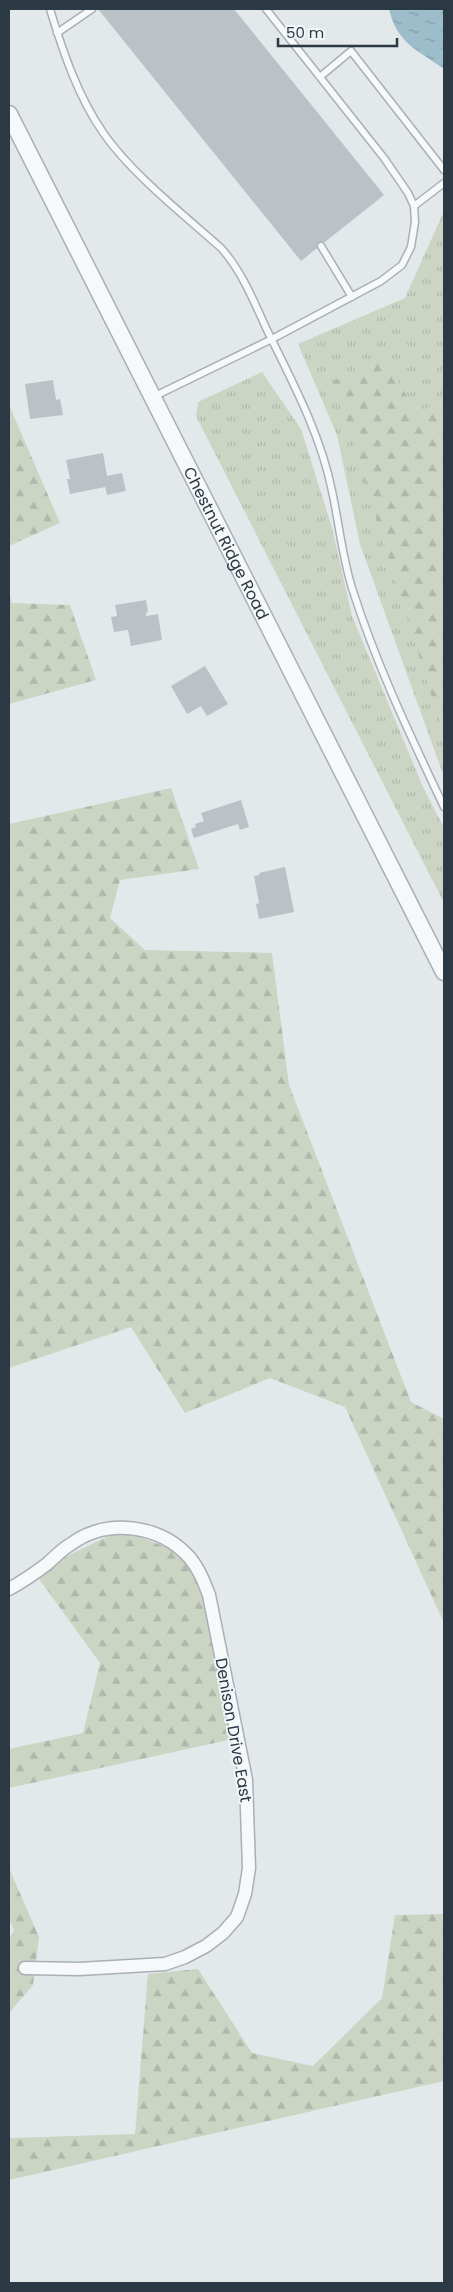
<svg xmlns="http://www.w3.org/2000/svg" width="453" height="2292" font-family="Poppins,sans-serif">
<defs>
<pattern id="grass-tufts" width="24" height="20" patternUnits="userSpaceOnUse" patternTransform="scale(1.25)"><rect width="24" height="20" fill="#ccd5c4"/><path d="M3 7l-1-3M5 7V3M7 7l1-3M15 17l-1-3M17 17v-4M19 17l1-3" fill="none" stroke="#afb8aa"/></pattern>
<pattern id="forest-firs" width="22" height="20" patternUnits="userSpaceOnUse" patternTransform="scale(1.25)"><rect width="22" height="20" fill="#ccd5c4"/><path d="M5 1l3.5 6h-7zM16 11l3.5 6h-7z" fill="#afb8aa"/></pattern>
<pattern id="water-ripples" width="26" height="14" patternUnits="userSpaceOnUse" patternTransform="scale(1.25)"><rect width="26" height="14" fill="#9ebdcb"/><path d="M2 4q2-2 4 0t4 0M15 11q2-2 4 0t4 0" fill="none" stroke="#819ba6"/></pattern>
</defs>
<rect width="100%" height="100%" fill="#e3e8eb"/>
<path fill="url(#grass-tufts)" d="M444,211v190l-27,12 24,313 3,2v49l-84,-233 -23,-109 -39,-91 107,-46z
M262,372l39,57 31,99 20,88 71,171 21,41v75l-248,-487 2,-14z"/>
<path fill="url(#forest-firs)" d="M384,356l32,56 28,-11v327l-3,-2 -108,-345z
M9,405l51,118 -51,23z
M9,592l3,11 58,2 26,75 -87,24z
M171,788l28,81 -79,11 -10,38 35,32 127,3 17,132 122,317 33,17v204l-99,-216 -75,-29 -85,35 -54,-86 -122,41v-544z
M121,1530l72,27 49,180 -233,51v-39l74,-16 17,-70 -66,-91z
M9,1868l30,69 -6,48 -24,28v-73l5,-10 -5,-11z
M444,1914v167l-435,99v-42l126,-4 13,-160 50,-5 54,84 61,13 69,-68 13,-83z"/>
<path fill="url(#water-ripples)" d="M389,9h55v60c-26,-19 -47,-25 -55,-60z"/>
<path fill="#bac2c8" d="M98,9h136l150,186 -83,66z
M53,380l3,20 4,-1 3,16 -33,4 -5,-35z
M103,453l4,23 15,-3 4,18 -19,4 -2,-8 -35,7 -3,-15h3l-4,-19z
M146,600l2,12 -2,1v3l12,-2 4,26 -31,6 -3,-16 -14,2 -3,-15 6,-1 -2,-11z
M205,666l23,38 -21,12 -6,-10 -14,8 -16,-28z
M241,800l8,27 -9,3 -2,-6 -44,14 -3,-9 5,-2 -1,-3 9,-3 -3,-8z
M285,867l9,45 -35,7 -3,-15 3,-1 -5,-27 6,-1 -1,-2z"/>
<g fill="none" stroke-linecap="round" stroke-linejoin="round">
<g stroke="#a8b0b5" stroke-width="9">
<path id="service" d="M50,9c13,43 28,88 54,125 28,40 80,81 117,114 21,23 33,54 46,82 25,51 54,105 65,161 7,32 10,65 20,97 24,76 58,147 92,219
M57,33l35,-24
M321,76l30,-25 93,119
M414,206l30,-23
M321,246l31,51
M153,397l119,-58 109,-58 21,-16 9,-18 4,-25 -1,-16 -6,-13 -24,-35 -118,-149"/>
</g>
<g stroke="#a8b0b5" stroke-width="15">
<path id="minor" d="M9,1589c13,-7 26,-16 38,-25 8,-7 15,-15 24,-20 36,-26 89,-20 119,14 9,11 14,24 19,37l37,185 3,88 -4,26 -8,23 -14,16 -17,13 -21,11 -20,7 -86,5 -54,-1"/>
</g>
<g stroke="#a8b0b5" stroke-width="19">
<g id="tertiary">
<path id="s1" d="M9,114l435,858"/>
</g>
</g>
<use href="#service" stroke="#f6f8f9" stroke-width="6"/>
<use href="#minor" stroke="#f6f8f9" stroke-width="12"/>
<use href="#tertiary" stroke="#f6f8f9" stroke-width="16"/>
</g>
<g text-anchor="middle" stroke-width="4" stroke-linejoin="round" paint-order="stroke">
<g font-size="16" fill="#2a3943" stroke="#f2f6f8">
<text dy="6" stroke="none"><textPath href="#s1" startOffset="481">Chestnut Ridge Road</textPath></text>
<text transform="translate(234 1730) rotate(80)" y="6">Denison Drive East</text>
</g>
</g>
<rect width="453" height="2292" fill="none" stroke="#2a3943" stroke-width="20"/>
<path d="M278 38v8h119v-8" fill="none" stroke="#2a3943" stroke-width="2.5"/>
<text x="286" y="38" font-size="15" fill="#2a3943" stroke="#f2f6f8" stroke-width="4" paint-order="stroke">50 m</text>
</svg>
